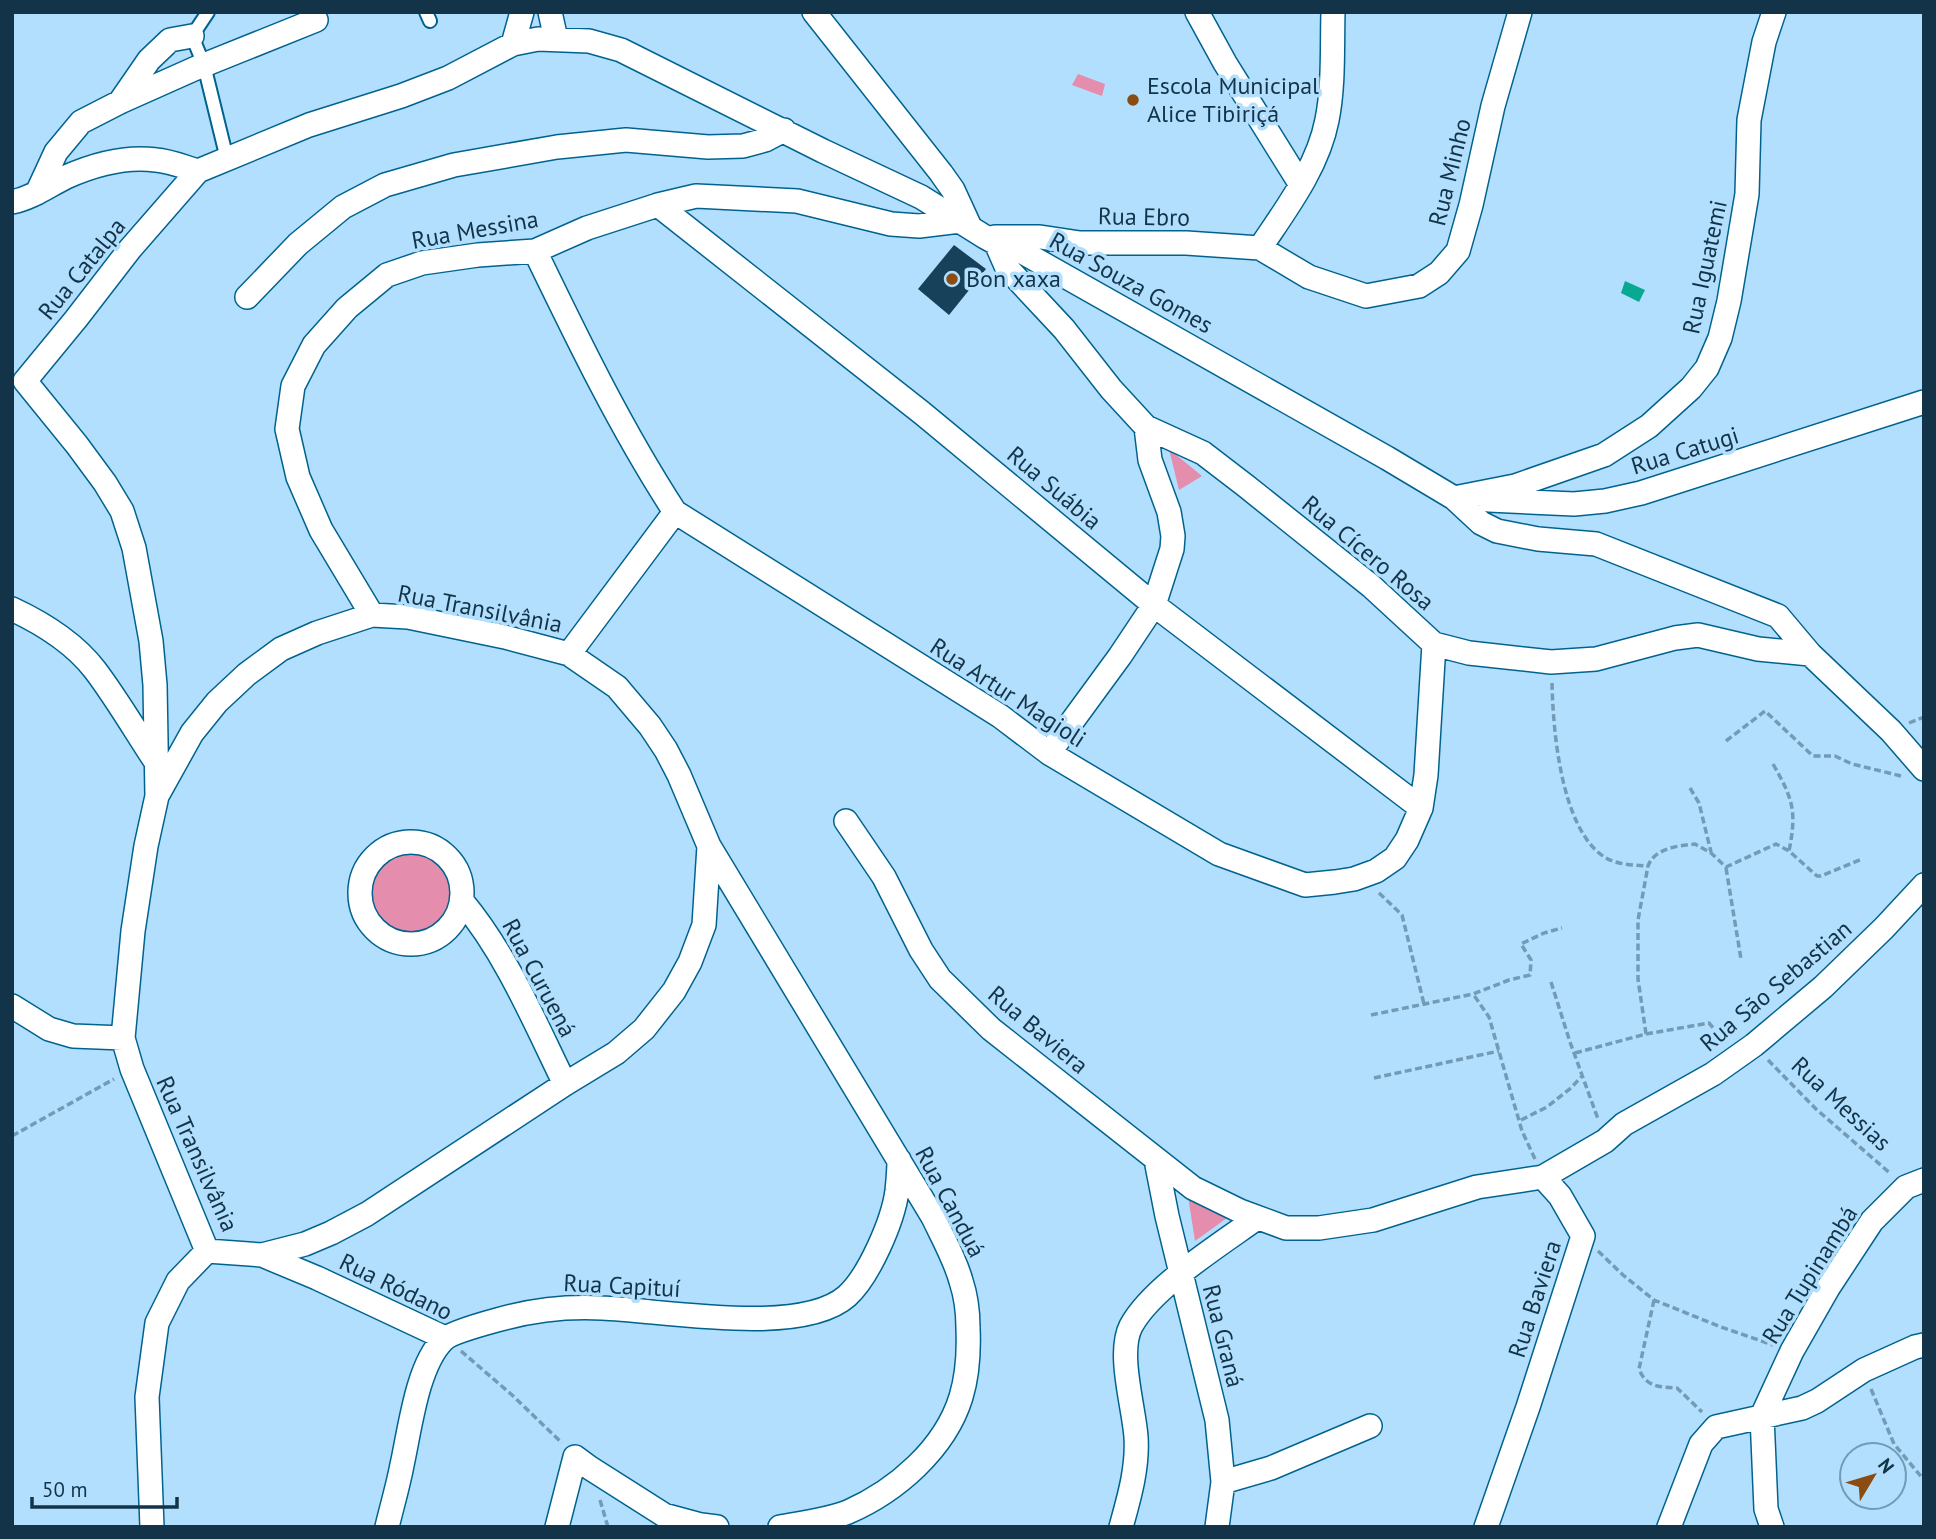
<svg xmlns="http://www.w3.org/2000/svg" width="1936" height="1539" font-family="'PT Sans',sans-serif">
<rect width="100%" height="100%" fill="#b2dffe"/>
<path fill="#e48dac" d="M1078,74l27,10 -3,12 -30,-11z
M1169,449l33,27 -23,14z
M366 892a45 45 0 1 1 90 0a45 45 0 1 1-90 0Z
M1187,1190l40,28 -32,23z"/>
<path fill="#09a991" d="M1625,281l20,9 -6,12 -18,-9z"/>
<path fill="#17415a" d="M954,245l32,24 -37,46 -31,-26z"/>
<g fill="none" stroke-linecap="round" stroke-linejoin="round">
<g stroke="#00638f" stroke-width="16">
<path id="lane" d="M208,12l-16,24 12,29 23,94
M426,12l4,9"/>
</g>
<g stroke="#00638f" stroke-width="26">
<path id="street" d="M550,12l6,27
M814,12l127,161 12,17 17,37
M1197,12l28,51 76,122
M513,44l9,-32
M120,102l29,-42 21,-20 22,-4
M37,193l19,-41 25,-30 39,-20 74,-33 122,-49
M12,202c20,-4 36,-16 54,-25 27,-12 60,-21 90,-17 14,1 28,7 42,11
M658,205l264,208 232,192 267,203
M995,237h45l40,6h106l74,5 49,29 57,19 53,-10 20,-13 19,-22 13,-46 22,-99 27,-94
M996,243l11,25 57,61 47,60 35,38 57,26 43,33 125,100 63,58 35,9 82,9 45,-3 79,-21 23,-3 60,14 52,5
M1260,248c26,-39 58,-81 67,-128 7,-35 5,-73 6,-108
M535,251c43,89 86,178 140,261l325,204 49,37 170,101 86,31 30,-3 19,-3 22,-8 19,-13 12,-18 14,-32 5,-33 8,-131
M247,297l51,-53 45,-37 42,-22 69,-20 103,-18 69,-7 82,7 35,-1 22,-6 19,-10
M25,381l51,-62 54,-70 68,-78 111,-46 92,-29 47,-18 65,-34 25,-5 51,2 32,9 202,101 98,46 64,40 11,6 28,10 363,205 67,40 27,25 16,8 41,8 58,5 182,72 32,38 81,77 33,38
M25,381l52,64 28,38 17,28 12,37 17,93 4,44 2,111
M1454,498l61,-12 89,-31 45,-29 42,-38 16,-20 13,-30 9,-37 18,-107 2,-74 15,-78 10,-30
M1489,500l85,4 31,-3 36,-8 283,-91
M12,609c30,14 63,35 83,61 22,29 41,62 61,92
M372,615l36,2 97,20 64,17 48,33 33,39 16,24 13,25 30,71 -5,79 -14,37 -16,29 -30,38 -28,24 -51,31 -198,130 -36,19 -26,11 -43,11 -55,-4 -75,-182 -9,-31 10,-107 13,-85 11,-50 35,-63 25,-31 30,-28 34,-25 36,-16z
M372,615l-51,-85 -23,-53 -11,-48 6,-43 21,-41 33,-37 40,-33 35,-12 56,-8 57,-4 52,-23 71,-23 38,-9 101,5 94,23 28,2 41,-5
M569,654l106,-142
M1049,753l71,-97 34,-51 18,-56 1,-13 -4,-24 -19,-52 -4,-33
M846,821l38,56 37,73 19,29 51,50 202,159 47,23 46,17h33l54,-8 104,-33 66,-10 62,-36 19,-17 89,-50 41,-29 69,-58 61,-59 40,-43
M360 893a51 51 0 1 1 102 0a51 51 0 1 1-102 0Z
M709,846l224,371c10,21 22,42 28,64 5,15 7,32 7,47 1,23 0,46 -7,69 -16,52 -65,94 -113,115 -21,8 -46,11 -68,15
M462,901c45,54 72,120 103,183
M12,1006l37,23 24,7 50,2
M1156,1160l11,56 50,204 6,62 -6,45
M262,1255l55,23 128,60
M1223,1482l48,-14 99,-42
M152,1527l-5,-130 10,-74 21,-42 29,-30
M387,1527c5,-21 11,-41 15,-62 8,-36 15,-99 41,-125 7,-7 43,-17 54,-20 35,-10 69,-14 105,-12 60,2 199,29 245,-12 22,-20 46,-75 50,-105 1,-10 2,-21 2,-31
M557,1527l18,-70 15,11 74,47 37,10 16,2
M1121,1527c8,-29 17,-59 15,-90 -2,-30 -19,-84 -5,-111 21,-39 90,-82 126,-108
M1486,1527l42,-120 55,-171 -23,-40 -17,-19
M1669,1527l32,-83 15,-17 86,-19 15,-7 47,-31 51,-23 9,-2
M1772,1527l-6,-18 -4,-93 30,-65 36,-63 44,-67 34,-34 18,-7"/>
</g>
<path stroke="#739bb6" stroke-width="3.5" stroke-dasharray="7 3.5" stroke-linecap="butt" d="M1552,683c1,48 9,148 54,175 12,7 28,7 42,8
M1909,723l15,-6
M1726,741l39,-30 48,45h22l17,8 49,12
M1773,764c20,35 24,47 16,87
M1690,788l9,15 12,49
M1726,868l15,91
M1379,893l23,22 22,89
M1551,982l19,60 28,77
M1371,1015l102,-21
M1646,1034l-8,-55v-59l10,-54c7,-18 29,-20 47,-22l16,9 15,14 50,-23 13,7 28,25h4l41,-17
M1575,1053l71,-19 63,-11 16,19
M1768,1060l48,49 75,65
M1374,1078l125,-27
M1521,1120l26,-13 24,-19 12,-13
M12,1136l102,-57
M1535,1159l-13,-28 -33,-114 -16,-23 36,-14 21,-5 1,-15 -10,-16 23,-11 18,-5
M1598,1251l25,24 31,25 67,27 52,18
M1654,1300l-15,69c7,19 23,18 38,19l25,24
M461,1351l51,44 50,48
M1871,1389l23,55 30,36
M600,1500l8,27"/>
<use href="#lane" stroke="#fff" stroke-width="12"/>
<use href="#street" stroke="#fff" stroke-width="23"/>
</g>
<g fill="#8a4c10" stroke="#b2dffe" stroke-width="2.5">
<circle cx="1133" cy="100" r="7"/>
<circle cx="952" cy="279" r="7"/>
</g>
<g text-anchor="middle" stroke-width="7" stroke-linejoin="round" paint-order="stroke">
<g font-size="24" fill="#133448" stroke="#b2dffe" text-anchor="start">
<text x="1147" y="94">Escola Municipal<tspan x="1147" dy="28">Alice Tibiriçá</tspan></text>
<text x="966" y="287">Bon xaxa</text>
</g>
<g font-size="24" fill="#133448" stroke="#b2dffe">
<text transform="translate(1450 172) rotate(-76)" y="8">Rua Minho</text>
<text transform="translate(1144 217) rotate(1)" y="8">Rua Ebro</text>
<text transform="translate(475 230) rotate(-10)" y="8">Rua Messina</text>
<text transform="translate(1705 267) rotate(-78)" y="8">Rua Iguatemi</text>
<text transform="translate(82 269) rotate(-51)" y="8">Rua Catalpa</text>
<text transform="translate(1131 283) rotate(29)" y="8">Rua Souza Gomes</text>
<text transform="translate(1685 451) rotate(-17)" y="8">Rua Catugi</text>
<text transform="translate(1054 488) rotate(40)" y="8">Rua Suábia</text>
<text transform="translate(1368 553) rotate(40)" y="8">Rua Cícero Rosa</text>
<text transform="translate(480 609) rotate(11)" y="8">Rua Transilvânia</text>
<text transform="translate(1008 693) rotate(33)" y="8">Rua Artur Magioli</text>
<text transform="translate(539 978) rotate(62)" y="8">Rua Curuená</text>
<text transform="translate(1776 986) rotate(-40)" y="8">Rua São Sebastian</text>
<text transform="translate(1038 1030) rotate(40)" y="8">Rua Baviera</text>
<text transform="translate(1841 1104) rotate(43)" y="8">Rua Messias</text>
<text transform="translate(197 1154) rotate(66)" y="8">Rua Transilvânia</text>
<text transform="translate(950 1202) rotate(62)" y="8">Rua Canduá</text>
<text transform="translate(1810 1275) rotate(-58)" y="8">Rua Tupinambá</text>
<text transform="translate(622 1286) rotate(3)" y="8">Rua Capituí</text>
<text transform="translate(396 1287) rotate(26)" y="8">Rua Ródano</text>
<text transform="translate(1535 1299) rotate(-72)" y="8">Rua Baviera</text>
<text transform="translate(1223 1336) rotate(76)" y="8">Rua Graná</text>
</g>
</g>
<rect width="1936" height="1539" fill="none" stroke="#133448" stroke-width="28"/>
<g transform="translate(1873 1476) rotate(52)"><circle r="33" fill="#b2dffe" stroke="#729bb5" stroke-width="2"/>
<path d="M0-5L12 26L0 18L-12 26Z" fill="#8a4c10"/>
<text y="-10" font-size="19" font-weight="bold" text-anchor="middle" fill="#133448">N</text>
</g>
<path d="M32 1497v10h145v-10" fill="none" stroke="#133448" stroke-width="3.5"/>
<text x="42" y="1497" font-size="21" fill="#133448" stroke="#b2dffe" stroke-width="5" paint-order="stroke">50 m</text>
</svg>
